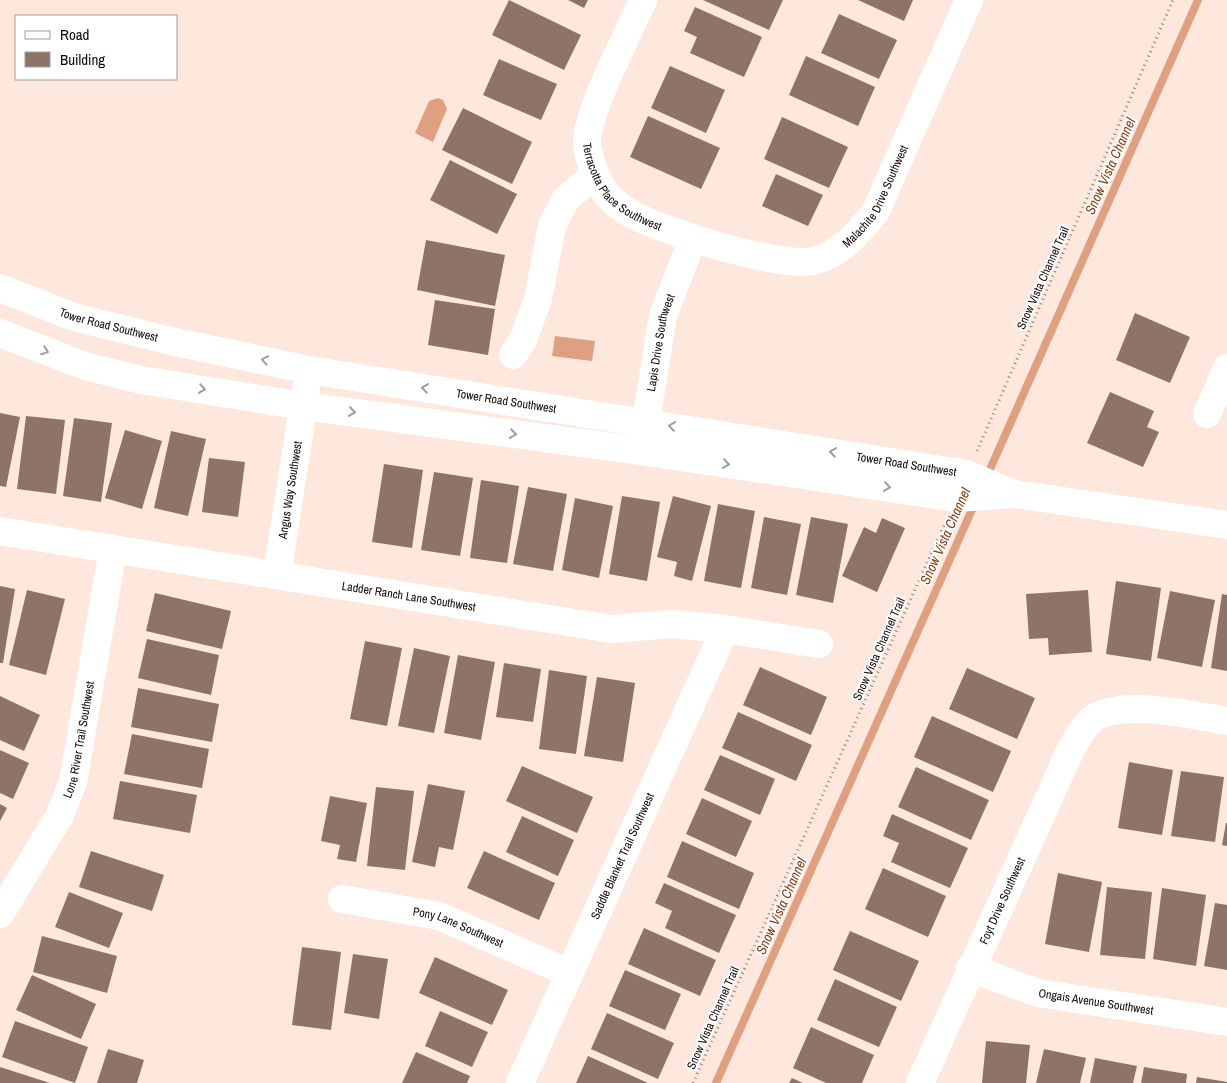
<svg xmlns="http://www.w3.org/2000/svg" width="1227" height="1083" font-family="'Archivo Narrow',sans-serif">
<rect width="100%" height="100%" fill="#fee7dc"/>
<path fill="#dfa081" d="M438,98l5,2 4,9 -14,33 -18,-9 14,-32z
M555,336l40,5 -3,20 -40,-5z"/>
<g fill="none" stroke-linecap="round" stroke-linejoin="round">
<path stroke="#dfa081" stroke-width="8" d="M987,476l211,-476
M716,1083l259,-580"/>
</g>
<path fill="#8e7468" d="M509,0l72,35 -17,35 -72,-35z
M568,0h20l-4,8z
M703,0h80l-14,30z
M858,0h55l-9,21z
M695,7l67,30 -18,40 -54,-24 7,-16 -13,-6z
M839,14l58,26 -18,39 -58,-26z
M806,56l69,31 -17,39 -69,-31z
M499,59l58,25 -16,36 -58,-25z
M670,66l55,24 -19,43 -55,-25z
M463,108l69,34 -20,42 -70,-34z
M648,116l72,32 -19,41 -71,-32z
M782,117l66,30 -19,41 -65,-29z
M450,160l67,34 -20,40 -67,-34z
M776,174l47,21 -15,31 -46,-20z
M426,240l79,15 -10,51 -78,-16z
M435,300l60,9 -7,46 -60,-10z
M1135,313l55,24 -20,46 -54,-23z
M1110,392l44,19 -7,16 12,5 -16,35 -56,-24z
M0,413l20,4 -14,70 -6,-1z
M26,416l39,4 -9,74 -39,-5z
M74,418l38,5 -11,79 -38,-6z
M125,430l37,11 -20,68 -37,-11z
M171,431l35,8 -18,77 -34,-8z
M209,458l36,4 -7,55 -36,-5z
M384,464l39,6 -11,78 -40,-6z
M434,472l39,6 -13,78 -39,-6z
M481,480l38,6 -12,77 -37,-5z
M528,487l39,7 -14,77 -40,-7z
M622,496l38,6 -13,79 -38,-7z
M673,496l38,10 -19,75 -18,-5 3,-14 -20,-5z
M575,498l38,8 -14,72 -37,-8z
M718,504l37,7 -14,77 -37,-7z
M764,517l37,7 -14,71 -36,-7z
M811,517l37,7 -15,79 -37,-8z
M882,518l23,10 -28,64 -35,-16 22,-49 12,6z
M1116,581l45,7 -10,73 -45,-7z
M0,586l15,3 -12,74h-3z
M27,590l38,9 -19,76 -37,-10z
M1088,590l4,62 -43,3 -1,-17 -19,1 -3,-45z
M1170,591l45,9 -13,67 -45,-9z
M155,593l76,18 -9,38 -76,-18z
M1222,594l5,1v76l-16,-3z
M147,639l72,16 -8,40 -73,-17z
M365,641l37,7 -15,78 -37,-7z
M414,648l36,8 -16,77 -36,-7z
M458,655l37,7 -14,78 -37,-7z
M504,663l37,6 -8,53 -37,-5z
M760,667l67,30 -16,38 -68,-30z
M967,668l68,30 -18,41 -68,-30z
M549,670l38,6 -11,78 -37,-5z
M597,677l38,6 -12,79 -39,-6z
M138,688l81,16 -7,38 -81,-15z
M0,696l40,19 -16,36 -24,-11z
M738,712l74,33 -16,36 -74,-33z
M932,716l79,35 -18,41 -79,-35z
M132,734l77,15 -7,39 -78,-14z
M0,750l29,13 -16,36 -13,-6z
M720,755l55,24 -15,36 -56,-25z
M1129,762l44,8 -11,65 -44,-7z
M522,766l71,31 -16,36 -71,-32z
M916,767l73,33 -18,40 -73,-33z
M1181,771l43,6 -9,65 -44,-6z
M120,781l77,14 -7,38 -77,-14z
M428,784l37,7 -12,59 -14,-3 -4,20 -23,-5z
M376,787l38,4 -9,79 -38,-4z
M330,796l37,7 -11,59 -19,-3 3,-14 -19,-4z
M702,798l50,23 -16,36 -50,-23z
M0,804l7,4 -7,13z
M892,814l76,34 -18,40 -59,-26 8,-19 -16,-7z
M522,816l52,24 -16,36 -52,-24z
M1226,823h1v23l-5,-1z
M682,841l72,32 -15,36 -72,-32z
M91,851l73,24 -12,36 -73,-24z
M484,851l71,32 -16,37 -72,-32z
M883,868l63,28 -18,41 -63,-28z
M1058,873l44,9 -13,70 -44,-8z
M664,883l72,32 -17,38 -54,-25 7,-17 -17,-8z
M1107,887l45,5 -7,67 -45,-4z
M1162,888l44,7 -10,71 -43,-7z
M69,892l54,21 -14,35 -54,-21z
M1215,903l12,2v65l-23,-4z
M644,928l72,32 -16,36 -72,-32z
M850,931l69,30 -18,40 -68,-31z
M42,936l75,20 -10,37 -74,-21z
M302,947l39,5 -10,78 -39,-5z
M353,954l35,5 -9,60 -35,-6z
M435,957l73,33 -16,35 -73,-32z
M625,970l56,24 -16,36 -56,-24z
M32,975l64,29 -15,35 -65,-29z
M835,979l62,28 -18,40 -62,-27z
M440,1011l48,21 -16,35 -47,-21z
M607,1013l67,30 -16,36 -67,-30z
M15,1021l73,26 -13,36 -73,-26z
M811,1027l63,28 -12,28h-36l-33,-15z
M986,1041l44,4 -4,38h-44z
M108,1049l36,11 -7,23h-40z
M1044,1049l42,9 -6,25h-44z
M416,1052l54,24 -3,7h-65z
M588,1056l60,27h-72z
M1095,1058l42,8 -4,17h-43z
M0,1067l50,16h-50z
M1144,1067l43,7 -1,9h-45z
M1197,1077l30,5v1h-31z
M792,1078l11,5h-14z"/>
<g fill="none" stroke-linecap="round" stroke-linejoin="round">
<path stroke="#92817a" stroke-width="3" stroke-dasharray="1 4" stroke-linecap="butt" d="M977,451l196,-451
M693,1083l252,-560"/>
<g stroke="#fff" stroke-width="28">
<path id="s1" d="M643,0c-13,30 -58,115 -56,144 2,17 10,38 21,52 6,6 16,14 24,18 31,18 148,54 181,47 27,-6 45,-28 62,-48l94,-213"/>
<path id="s2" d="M0,288l74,29 101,25 134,28 658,104 42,18"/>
<path d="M0,333l85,33 56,14 163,26 338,45 314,47 59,-4 212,31"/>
<path d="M513,355l10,-15 15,-41 14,-73 13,-26 30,-26"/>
<path d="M1207,414l20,-46"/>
<path id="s3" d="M643,440l20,-124 30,-78"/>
<path id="s4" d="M0,531l612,98 60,-5 53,5 94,15"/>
<path id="s5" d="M277,575l29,-186"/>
<path id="s6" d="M342,899l97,17 130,57"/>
<path id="s7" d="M0,914l60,-99 13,-33 40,-232"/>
<path id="s8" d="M970,968l68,25 189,29"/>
<path id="s9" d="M520,1083l205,-454"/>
<path id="s10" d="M920,1083l151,-334c6,-9 12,-23 20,-29 29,-22 101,-5 136,1"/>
</g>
</g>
<defs><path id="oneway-chevron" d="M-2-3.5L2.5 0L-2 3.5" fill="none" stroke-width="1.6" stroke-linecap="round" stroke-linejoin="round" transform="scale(1.25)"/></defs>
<g stroke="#a19d9b">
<use href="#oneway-chevron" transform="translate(45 351) rotate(21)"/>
<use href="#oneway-chevron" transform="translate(265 360) rotate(-169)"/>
<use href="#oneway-chevron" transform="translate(425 388) rotate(-171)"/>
<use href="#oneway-chevron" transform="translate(202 389) rotate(9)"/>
<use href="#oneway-chevron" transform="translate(352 412) rotate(8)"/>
<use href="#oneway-chevron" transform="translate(672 426) rotate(-171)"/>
<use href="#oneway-chevron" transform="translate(513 434) rotate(8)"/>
<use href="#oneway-chevron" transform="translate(833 452) rotate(-171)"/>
<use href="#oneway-chevron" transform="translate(726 464) rotate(8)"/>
<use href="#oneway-chevron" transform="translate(887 487) rotate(8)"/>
</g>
<g text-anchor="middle" stroke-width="4" stroke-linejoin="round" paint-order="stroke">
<g font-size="12" fill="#130906" stroke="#fff">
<text dy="4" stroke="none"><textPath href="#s1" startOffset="214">Terracotta Place Southwest</textPath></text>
<text dy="4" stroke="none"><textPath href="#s1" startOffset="525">Malachite Drive Southwest</textPath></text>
<text transform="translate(1043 278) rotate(-66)" y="4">Snow Vista Channel Trail</text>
<text dy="4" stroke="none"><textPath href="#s2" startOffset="115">Tower Road Southwest</textPath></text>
<text dy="4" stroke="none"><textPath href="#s3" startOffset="99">Lapis Drive Southwest</textPath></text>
<text dy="4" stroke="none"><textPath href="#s2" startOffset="520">Tower Road Southwest</textPath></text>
<text dy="4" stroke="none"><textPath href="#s2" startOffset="925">Tower Road Southwest</textPath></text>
<text dy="4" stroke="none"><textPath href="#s5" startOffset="86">Angus Way Southwest</textPath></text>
<text dy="4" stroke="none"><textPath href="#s4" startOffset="414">Ladder Ranch Lane Southwest</textPath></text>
<text transform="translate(879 649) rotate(-66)" y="4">Snow Vista Channel Trail</text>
<text dy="4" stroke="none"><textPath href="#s7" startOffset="194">Lone River Trail Southwest</textPath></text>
<text dy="4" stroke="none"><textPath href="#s9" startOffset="249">Saddle Blanket Trail Southwest</textPath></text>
<text dy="4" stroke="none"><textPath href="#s10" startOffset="200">Foyt Drive Southwest</textPath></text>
<text dy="4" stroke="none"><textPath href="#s6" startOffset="120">Pony Lane Southwest</textPath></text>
<text dy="4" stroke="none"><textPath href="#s8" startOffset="131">Ongais Avenue Southwest</textPath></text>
<text transform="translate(713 1018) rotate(-66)" y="4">Snow Vista Channel Trail</text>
</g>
<g font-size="14" font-style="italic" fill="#893d10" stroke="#fff">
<text transform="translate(1110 166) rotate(-66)" y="5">Snow Vista Channel</text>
<text transform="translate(945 536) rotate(-66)" y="5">Snow Vista Channel</text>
<text transform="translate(781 906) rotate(-66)" y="5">Snow Vista Channel</text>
</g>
</g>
<rect x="15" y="15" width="162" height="65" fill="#ffffff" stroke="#a19d9b"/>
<rect x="25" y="31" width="25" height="8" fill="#ffffff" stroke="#a19d9b"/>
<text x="60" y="40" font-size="15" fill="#130906">Road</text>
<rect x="25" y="52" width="25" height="15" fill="#8e7468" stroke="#a19d9b"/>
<text x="60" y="65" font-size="15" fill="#130906">Building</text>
</svg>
